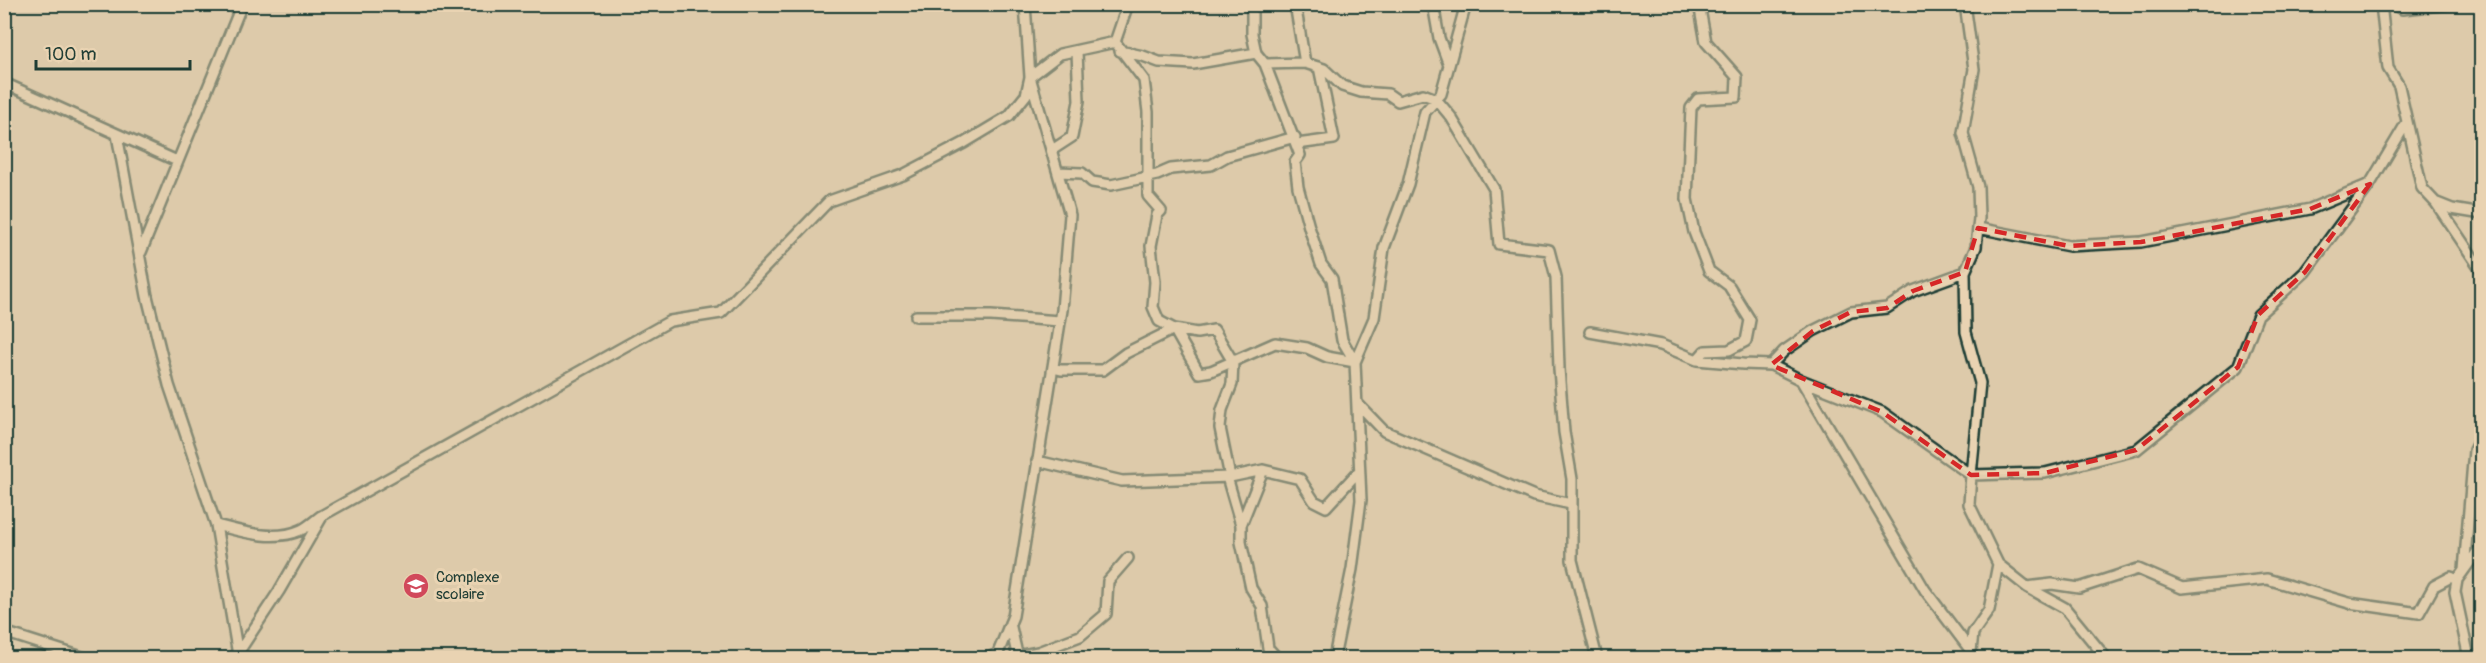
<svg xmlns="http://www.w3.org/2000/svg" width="2486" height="663" font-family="Pangolin,sans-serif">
<rect width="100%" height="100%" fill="#ddcaaa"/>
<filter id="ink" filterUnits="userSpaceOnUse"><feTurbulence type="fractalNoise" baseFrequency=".0167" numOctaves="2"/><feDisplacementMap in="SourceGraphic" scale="12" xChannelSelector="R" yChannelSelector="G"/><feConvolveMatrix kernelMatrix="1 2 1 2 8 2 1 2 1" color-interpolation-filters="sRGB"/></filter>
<g filter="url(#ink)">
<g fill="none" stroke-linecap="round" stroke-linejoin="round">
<g stroke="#1f3d34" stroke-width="14">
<path id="street" d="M1295,4l10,59
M1433,4l6,34 10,27
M2381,4l7,64 11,18 23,102 14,15 46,68
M2391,4l11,5 50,-5
M1115,42l29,38 4,32v84l13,15 -4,4 -6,31 4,36 -2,25 6,14 15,8 25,44 12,-2 64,-28 32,5 20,9 28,5 -13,-22 -10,-61 -11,-15 -12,-37 -11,-40 -3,-25 5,-7 -35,-91 -9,-11 -4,-19v-30
M1120,51l23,5 16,6 34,2 63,-11
M1265,64l40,-1 19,6 18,17 19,6 27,2 10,7 25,-7 13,5 15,18 43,72 5,55 50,6 7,27 3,92 5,63 8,47v81l25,98
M4,83l173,78
M117,135l30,161 22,89 47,140 22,130
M1297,144l37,-5 -15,-72
M1052,150l20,-13 7,-36 -2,-50
M1058,172l24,1 10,9 19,3 46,-10 14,-6 40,-4 16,-9 68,-19
M2437,203l15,6 30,5
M1978,228l91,18 72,-4 169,-33 60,-25 37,-62
M141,252l101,-248
M1965,272l1,60 14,51 -9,92 -89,-63 -81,-32 -30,-15 13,-14 29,-20 38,-19 36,-4 26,-17 52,-19 11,-25 3,-29 -1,-31 -15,-54 11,-64 -9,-65
M916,316h75l69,5
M1590,332l71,13 36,15 46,4 28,1
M1697,360l8,-9 24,-1 17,-9 4,-21 -21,-34 -20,-15 -15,-39 -7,-33 4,-91 7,-9 38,-2 1,-20 -31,-35 -7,-38
M1053,368l8,2h42l23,-17 48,-24 23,4 17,-3 19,32 -1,22 -10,26 -2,18 10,49
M1801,380l124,210 46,61v7
M1359,405l25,26 150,65 37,8
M1037,461l85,20 108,-4 33,-7 37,9 14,22 12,6 33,-36
M1227,477l14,48v17l10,46 11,18 6,42 9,10
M216,525c27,7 58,17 85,5 7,-3 13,-9 20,-14
M1241,525l22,-55
M1998,564l29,23 25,-3 27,4 59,-19 44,19 85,-9 82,24 70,10 15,-27 17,-9 6,3
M2464,570l10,-120 8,-15
M2027,587l38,21 41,50
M1010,623l8,35
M4,632l81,26
M1971,651l2,-18 16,-23 9,-46 -29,-60 2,-29 74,-2 91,-23 102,-83 20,-52 47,-43 65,-88
M238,653l41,-62 44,-76 347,-194 51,-8 108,-112 74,-26 61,-32 45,-27 17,-21 4,-18 30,-23 55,-12 13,-38
M1017,656l21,-4 42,-16 26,-22 2,-33 20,-23
M989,658l9,-5 15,-37 49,-306 8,-95 -40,-138 -5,-73
M1334,658l18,-89 9,-69 -6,-138 19,-44 10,-70 24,-64 17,-72 16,-18 25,-90
M2469,658l-14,-66 2,-12 25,-35"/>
</g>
<use href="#street" stroke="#e9d3b2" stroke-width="9"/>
</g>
</g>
<path d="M0 0H2486V663H0ZM2370,184l-65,88 -47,43 -20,52 -102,83 -91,23 -74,2 -89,-63 -111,-47 42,-34 38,-19 36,-4 26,-17 52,-19 13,-44 91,18 72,-4 169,-33z" fill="#ddcaaa" fill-opacity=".55" fill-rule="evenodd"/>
<path fill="none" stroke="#d62828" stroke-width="4.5" stroke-dasharray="12 8" stroke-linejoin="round" d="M2370,184l-65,88 -47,43 -20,52 -102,83 -91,23 -74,2 -89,-63 -111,-47 42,-34 38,-19 36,-4 26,-17 52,-19 13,-44 91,18 72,-4 169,-33z"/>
<defs>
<g id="school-disc" transform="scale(1.35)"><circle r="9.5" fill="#d1495b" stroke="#e9d3b2"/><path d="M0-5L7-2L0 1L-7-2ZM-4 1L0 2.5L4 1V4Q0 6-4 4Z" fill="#fff"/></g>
</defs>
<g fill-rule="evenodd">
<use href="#school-disc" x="416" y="586"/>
</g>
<g text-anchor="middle" stroke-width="6" stroke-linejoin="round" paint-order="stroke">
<g font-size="15" fill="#1f3d34" stroke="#e9d3b2" text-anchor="start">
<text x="436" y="582">Complexe<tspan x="436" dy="17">scolaire</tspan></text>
</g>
</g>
<rect width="2486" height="663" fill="none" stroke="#e9d3b2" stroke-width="24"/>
<rect x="12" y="12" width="2462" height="639" fill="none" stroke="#1f3d34" stroke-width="2" filter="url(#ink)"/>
<path d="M36 60v9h154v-9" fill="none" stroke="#1f3d34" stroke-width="3"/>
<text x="45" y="60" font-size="18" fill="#1f3d34" stroke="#e9d3b2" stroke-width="4.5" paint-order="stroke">100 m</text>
</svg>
